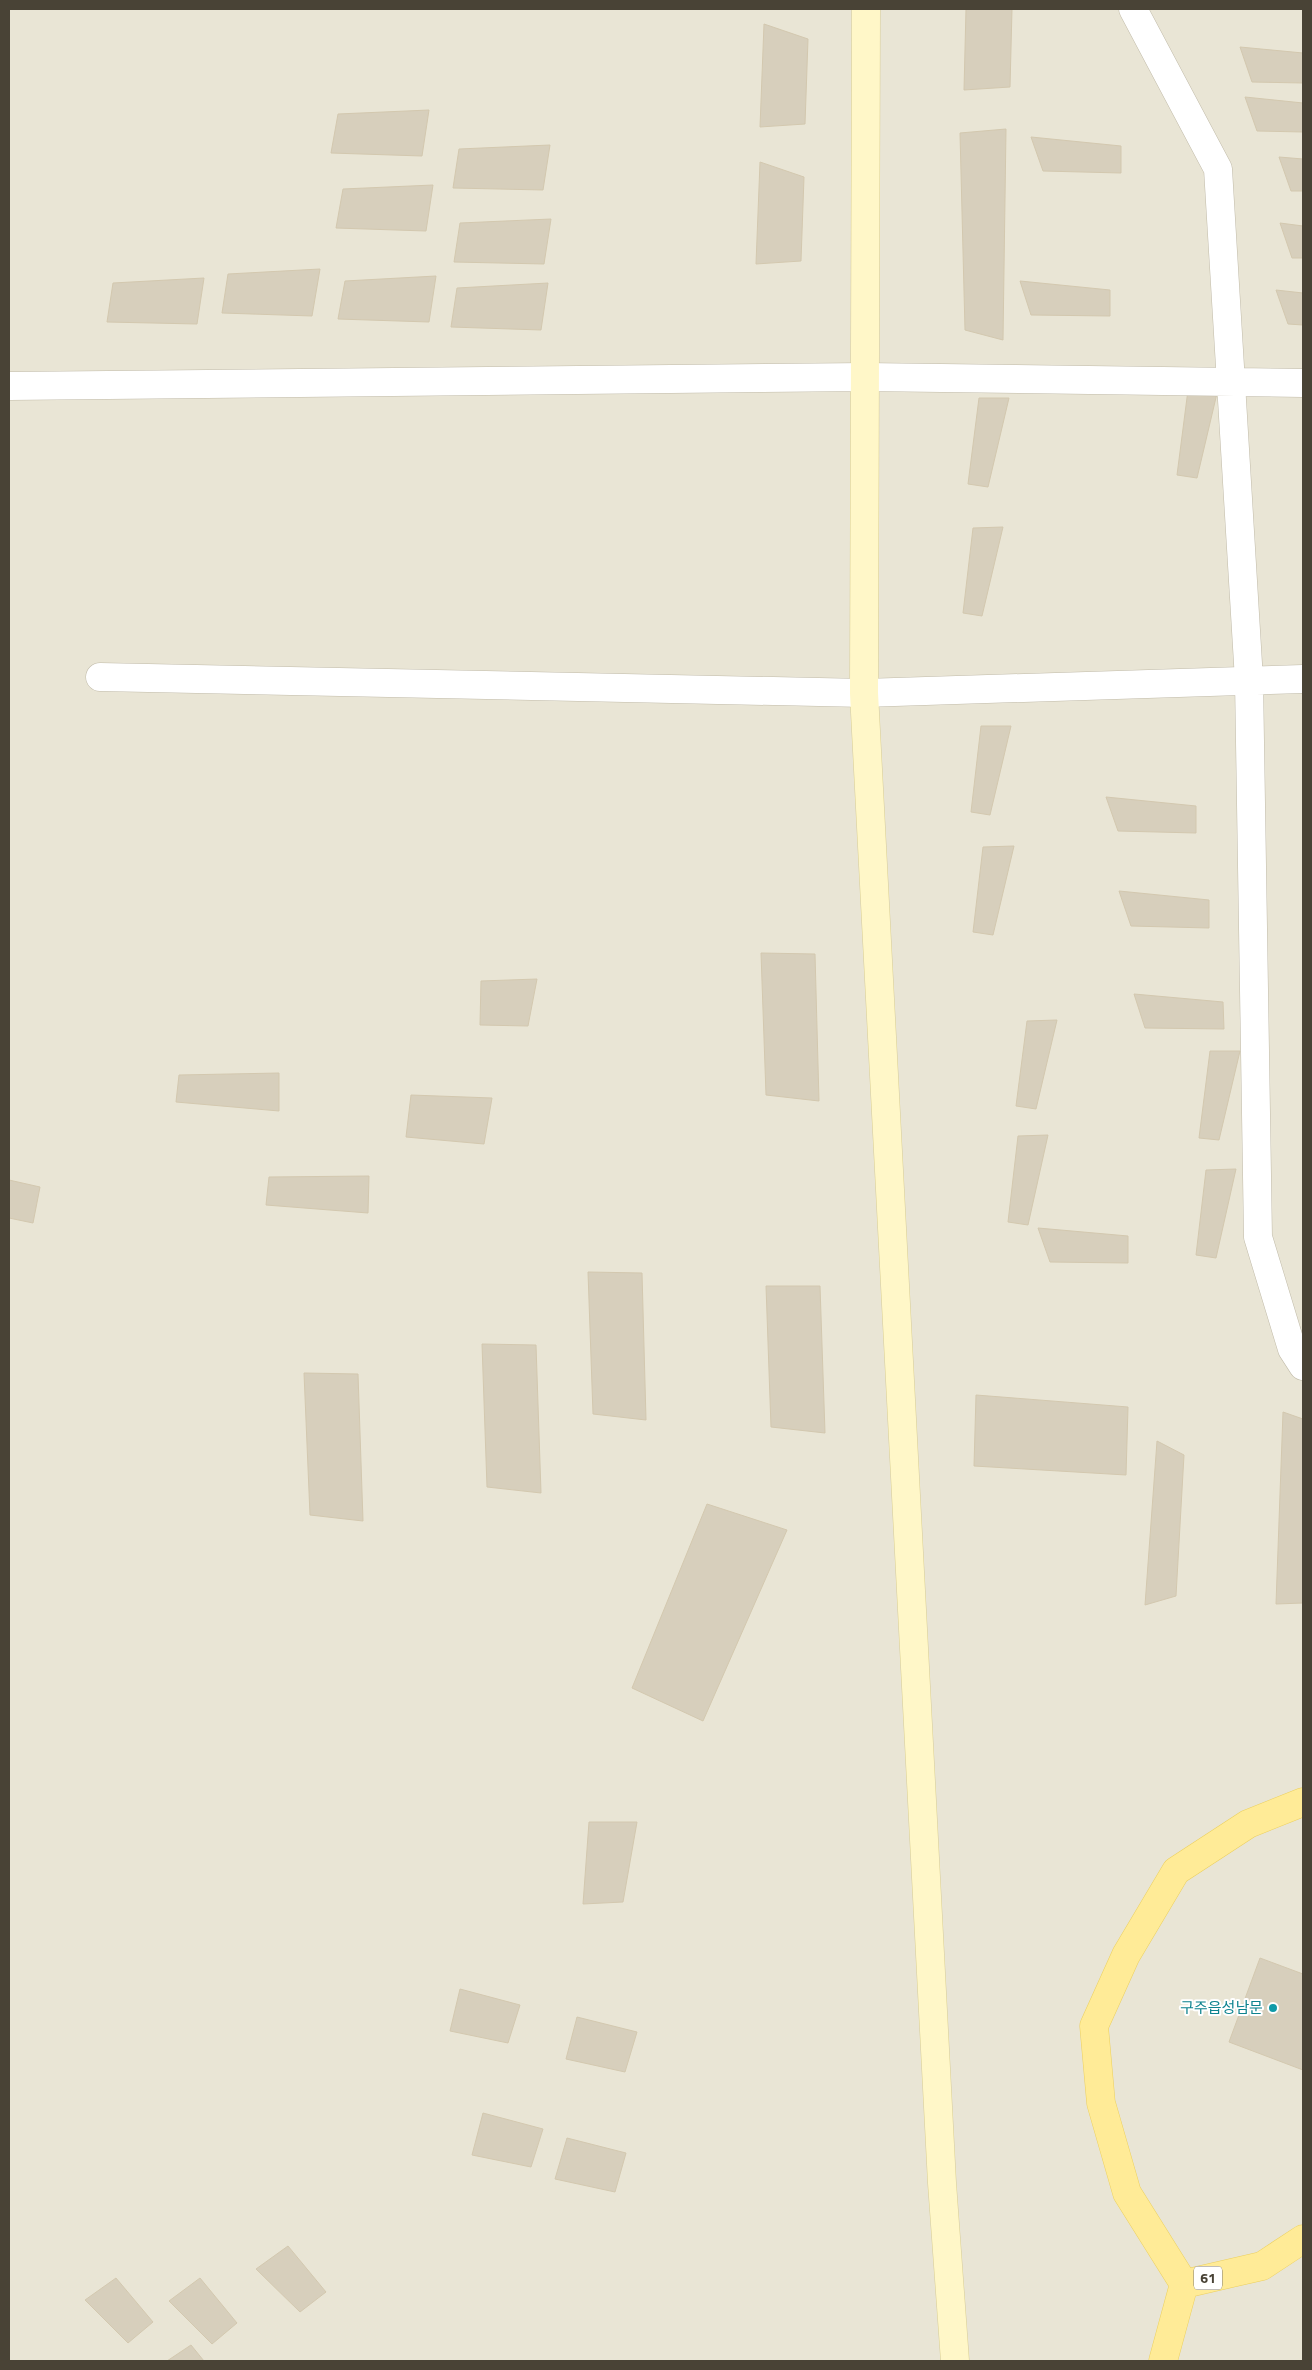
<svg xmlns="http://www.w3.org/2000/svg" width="1312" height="2370" font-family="'Titillium Web','Noto Sans KR',sans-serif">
<rect width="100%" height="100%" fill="#f5f2e8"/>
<path fill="#e9e5d5" d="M9,9h1294v2352h-1294z"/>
<path fill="#d7cfbc" stroke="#d3c8af" d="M966,9h46l-2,78 -46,3z
M764,24l44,15 -3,85 -45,3z
M1240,47l63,6v30l-51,-1z
M1245,97l58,6v29l-46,-1z
M429,110l-7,46 -91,-3 7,-39z
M1006,129l-3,211 -38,-10 -5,-197z
M1031,137l90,9v27l-78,-2z
M550,145l-7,45 -90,-2 6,-39z
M1279,157l24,2v32h-12z
M760,162l44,15 -3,84 -45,3z
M433,185l-7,46 -90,-3 7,-39z
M551,219l-7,45 -90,-2 6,-39z
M1280,223l23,3v32h-11z
M320,269l-8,47 -90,-3 6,-39z
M436,276l-7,46 -91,-3 7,-38z
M204,278l-7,46 -90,-2 6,-39z
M1020,281l90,9v26l-79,-1z
M548,283l-7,47 -90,-3 6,-39z
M1276,290l27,3v32l-15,-1z
M1218,389l-21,89 -20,-3 11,-85z
M979,398h30l-21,89 -20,-3z
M1003,527l-21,89 -19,-3 10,-85z
M981,726h30l-21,89 -19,-3z
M1106,797l90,9v27l-78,-2z
M1014,846l-21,89 -20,-3 10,-85z
M1119,891l90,9v28l-78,-2z
M761,953l54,1 4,147 -53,-6z
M537,979l-9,47 -48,-1 1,-44z
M1134,994l89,8 1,27 -79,-1z
M1057,1020l-21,89 -20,-3 11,-85z
M1210,1051h30l-21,89 -20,-2z
M279,1073v38l-103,-9 3,-27z
M411,1095l81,3 -8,46 -78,-7z
M1048,1135l-20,90 -20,-3 10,-86z
M1236,1169l-20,89 -20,-3 10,-85z
M369,1176l-1,37 -102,-8 3,-28z
M9,1180l31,7 -7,36 -24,-5z
M1038,1228l90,8v27l-78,-1z
M588,1272l54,1 4,147 -53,-6z
M766,1286h54l5,147 -54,-6z
M482,1344l54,1 5,148 -54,-6z
M304,1373l54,1 5,147 -53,-6z
M976,1395l152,12 -2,68 -152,-9z
M1283,1412l20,7v184l-27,1z
M1157,1441l27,14 -8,141 -31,9z
M707,1504l80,26 -84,191 -71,-33z
M589,1822h48l-14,80 -40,2z
M1260,1958l43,16v96l-74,-28z
M460,1989l60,16 -12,38 -58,-12z
M577,2017l60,15 -12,40 -59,-13z
M483,2113l60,16 -12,38 -59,-12z
M567,2138l59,15 -11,39 -60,-13z
M288,2246l38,46 -26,20 -44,-43z
M116,2278l37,44 -25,21 -43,-43z
M200,2278l37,45 -25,21 -43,-43z
M191,2345l13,16h-37z"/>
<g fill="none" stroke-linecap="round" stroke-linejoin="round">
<g stroke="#c1bba9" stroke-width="29">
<path id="minor" d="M1133,9l85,160 31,511 9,557 34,112 11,17
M9,386l856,-9 438,6
M100,677l764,16 439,-14"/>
</g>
<g stroke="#d8cd94" stroke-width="29">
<path id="secondary" d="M866,9l-2,684 78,1490 13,178"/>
</g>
<g stroke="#ecd05e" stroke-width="29">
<path id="primary" d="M1184,2284l-57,-91 -26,-90 -7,-77 32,-71 50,-84 72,-47 55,-22
M1163,2361l21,-77 78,-18 41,-27"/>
</g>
<use href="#minor" stroke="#fff" stroke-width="28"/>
<use href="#secondary" stroke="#fff7c8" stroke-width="28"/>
<use href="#primary" stroke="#ffeb97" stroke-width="28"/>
</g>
<circle fill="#0f9aa8" stroke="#fff" stroke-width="2" cx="1273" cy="2008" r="5"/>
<g text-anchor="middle" stroke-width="4" stroke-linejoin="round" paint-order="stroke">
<rect fill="#fff" stroke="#807b72" stroke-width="1" x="1194" y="2266.5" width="28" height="23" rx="4"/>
<g font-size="14" font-weight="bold" fill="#494336">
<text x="1208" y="2283">61</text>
</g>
<g font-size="15" fill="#0d838f" stroke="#fff" text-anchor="end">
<text x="1263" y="2013">구주읍성남문</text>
</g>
</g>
<rect width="1312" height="2370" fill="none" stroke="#494336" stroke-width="20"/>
</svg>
